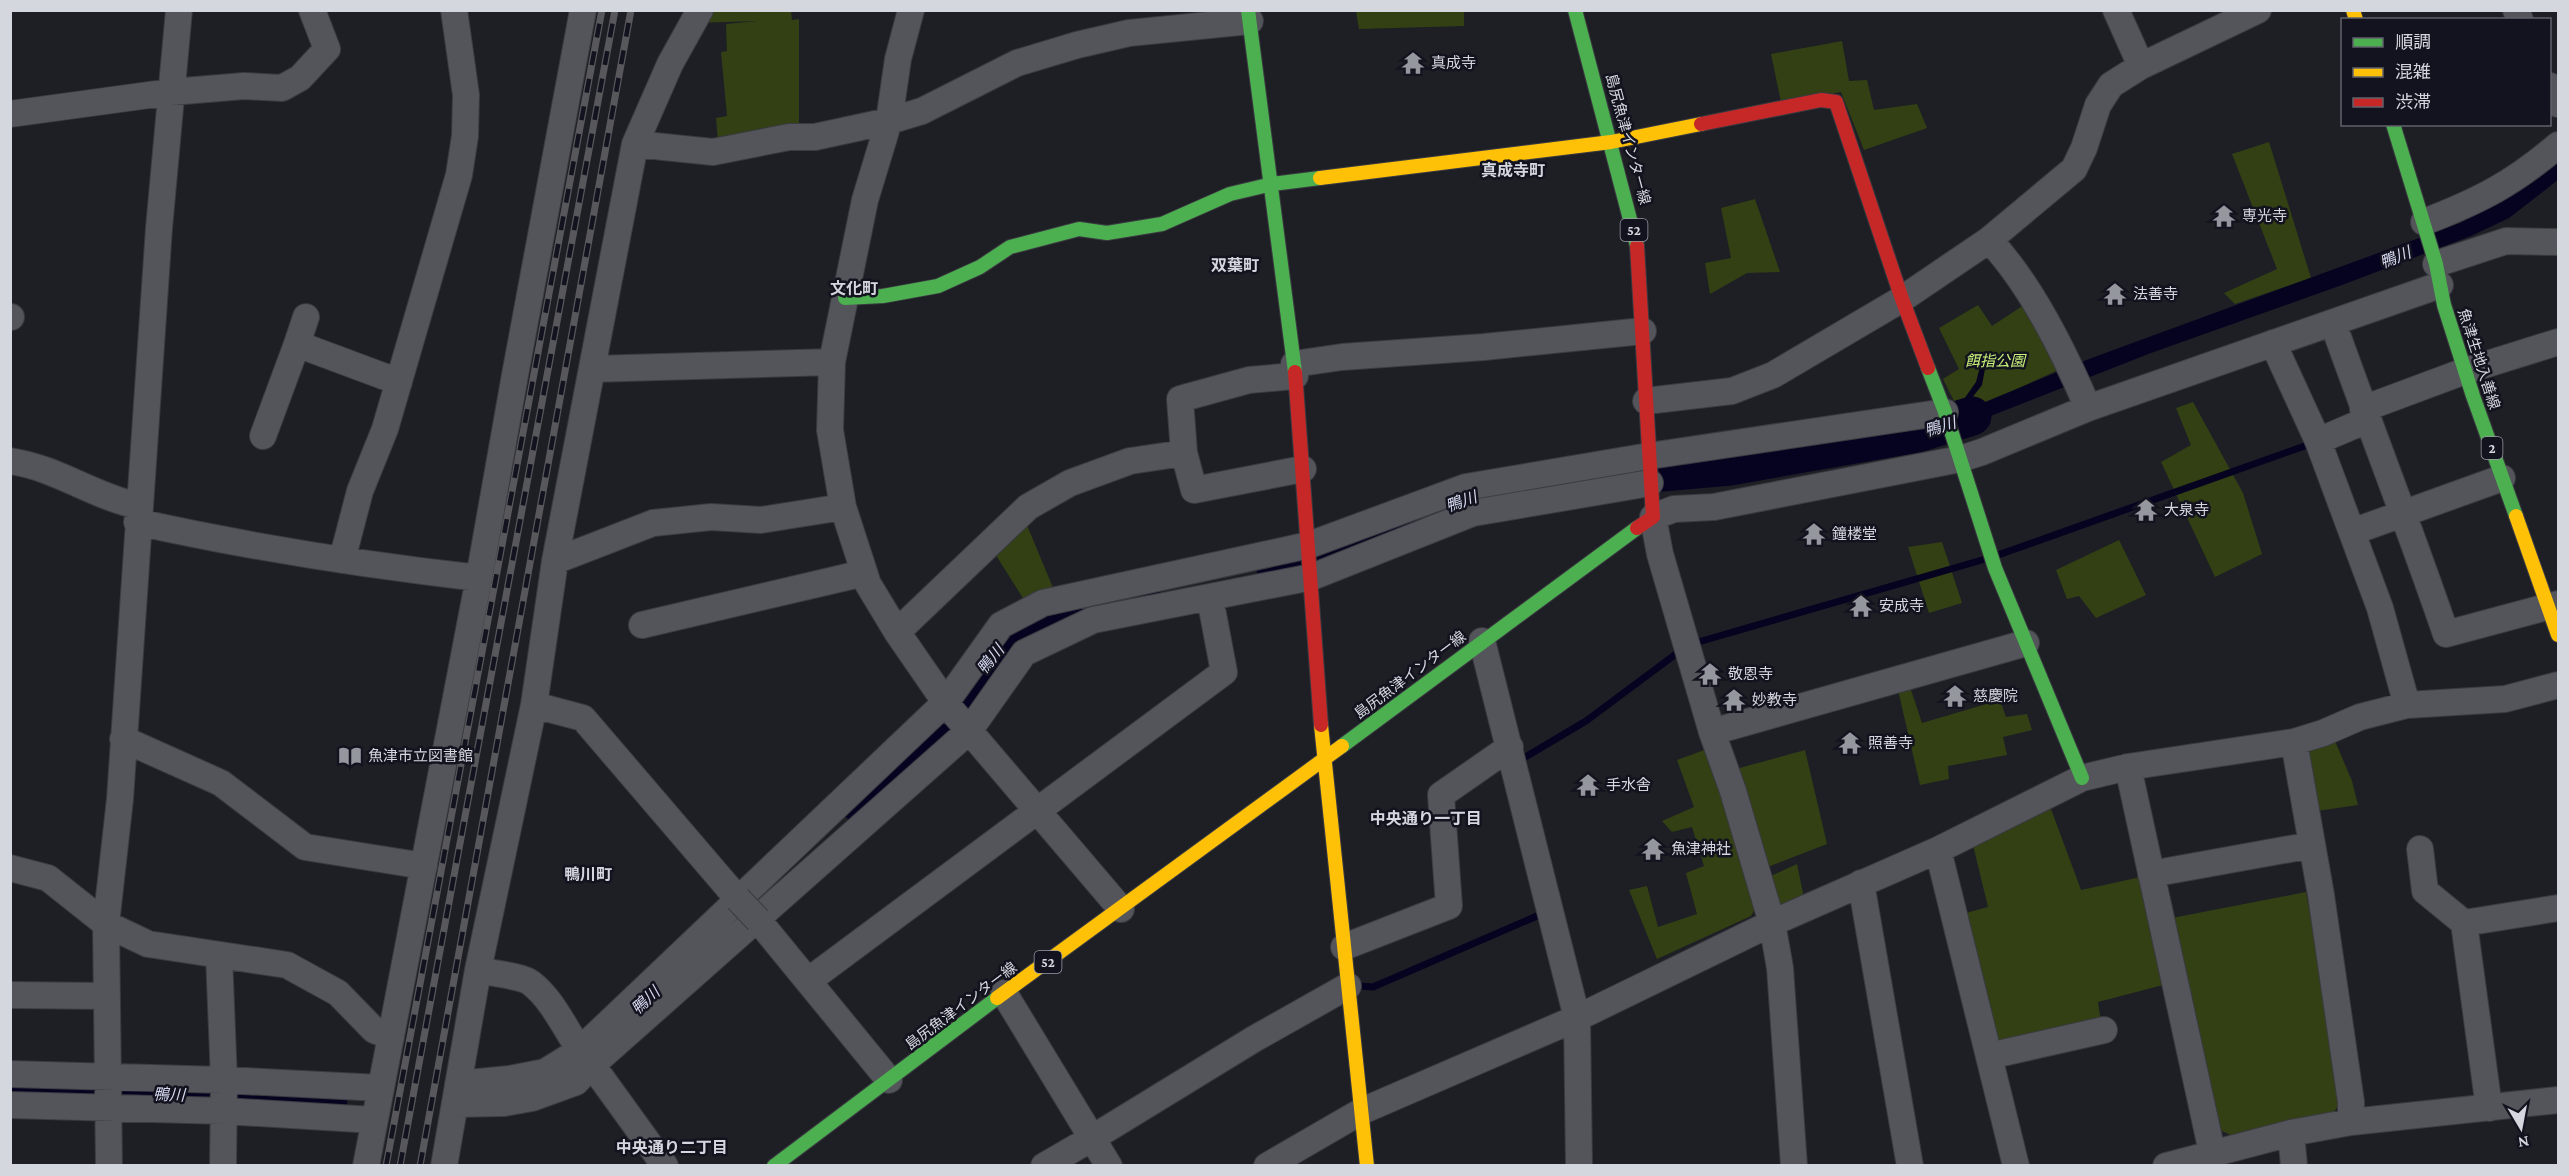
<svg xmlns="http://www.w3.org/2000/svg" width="2569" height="1176" font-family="'Crimson Pro','Noto Sans JP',serif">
<rect width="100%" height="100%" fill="#1e1f25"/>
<path fill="#324014" d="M701,11h90l1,9 7,-1v118l-80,15 -3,-34 11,-2 -6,-64 6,-1 -1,-27 32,-3 -65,2z
M1356,11h108v15l-105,3z
M1842,41l7,40 18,-1 7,30 43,-6 10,24 -63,22 -23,-58 -60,10 -10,-48z
M2269,142l42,136 -76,26 -11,-11 53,-24 -45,-115z
M1755,199l25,73 -33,1 -37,21 -5,-31 26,-5 -10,-50z
M1978,305l14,21 32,-21 36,64 -99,46 -18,-36 16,-10 -20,-41z
M2193,402l50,91 19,61 -47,23 -54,-115 30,-17 -15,-37z
M1024,518l30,72 -28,13 -34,-54z
M2119,540l27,55 -50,23 -17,-22 -12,3 -11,-29z
M1942,542l20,61 -33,10 -21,-66z
M1910,687l12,36 78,-23 6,17 21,-3 5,16 -29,7 4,18 -59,11 1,13 -29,6 -22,-95z
M2335,741l17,40 6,24 -41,6 -10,-60z
M1707,749l48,160 -4,7 -94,43 -28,-69 18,-4 11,41 39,-13 -11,-41 18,-7 -12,-39 -20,5 -10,-11 32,-14 -17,-47z
M1805,750l22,94 -70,27 -21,-102z
M2051,809l30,81 60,-13 22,108 -65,17 3,20 -107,26 -32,-134 26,-7 -15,-62z
M1797,864l7,34 -35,15 -9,-32z
M2306,892l30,171 3,41 -6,10 -98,23 -22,-10 -41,-209z"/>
<path fill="#060321" d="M2558,155v25l-49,38 -38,18 -129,49 -191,68 -186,73 -53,10 40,-20 24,-34 5,-19 12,-6 2,6 -10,6 -3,16 -21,27 128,-53 371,-136 45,-24z"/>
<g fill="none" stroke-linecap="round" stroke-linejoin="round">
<path stroke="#060321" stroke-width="7" d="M1998,555l315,-112
M1517,762l69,-41 102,-76 294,-85
M1358,986l15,1 171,-74"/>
<path stroke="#060321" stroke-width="39" d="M1560,481l170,-15 187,-33 55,-17
M1275,565l74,-16 115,-51
M858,802l76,-71 67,-89 35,-20 54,-16 51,-12
M10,1088l174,4 144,8"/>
<g stroke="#3a3a40" stroke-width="28">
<path id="street" d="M911,10l-13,49 -9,62 -24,79 -33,162 -2,68 13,77 25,77 29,48 51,74 173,203
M2116,10l25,56
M2516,10l4,10
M2550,86l8,18
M10,114l161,-22 73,-6 38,2 18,-10 27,-29 -15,-39
M635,144l78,8 76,-15h26l74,-16 33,-10 95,-48 60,-18 52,-12 121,-12
M2424,222c55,-21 90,-39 134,-77
M1989,240c41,43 76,114 99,168
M2436,264l70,-23 52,1
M10,317h1
M306,317l-9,27 102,38
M2333,323c37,104 77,206 113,311l112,-30
M2273,343l45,98 62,167 27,97
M1294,364l48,-7 142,-10 159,-16
M592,369l240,-7
M1646,401l86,-10 41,-16 129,-76 87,-59 85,-71 10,-21 14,-43 13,-20 30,-19 117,-56
M2363,409l102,-38 93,-29
M263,436l34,-92
M2318,441l49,-21
M1184,453l10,37 109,-21
M10,461c47,7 83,35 128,45
M137,522c113,25 227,43 342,56
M2352,532l150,-54
M342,560l18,-69 25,-62 74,-254 6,-39 1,-41 -12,-85
M555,561l98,-38 58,-6 50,3 82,-13
M642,625l222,-52
M897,632l131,-125 42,-24 60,-22 54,-8 -4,-54 69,-19 46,-4
M1482,641l95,377 2,148
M534,705l49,13 155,181
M1712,732l314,-89
M123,739l98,44 84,64 119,19
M2128,767l84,385
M2420,849l5,42 39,32
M1938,850l78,316
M10,868l38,10 58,46 42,20 139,21 51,28 36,37 17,7
M2151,874l161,-29
M1861,883l49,283
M758,920l131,160
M1344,947l105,-41 -8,-111 69,-48
M219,956l5,124 -1,86
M478,970c12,3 44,6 53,13 27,21 38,58 61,82l73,101
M808,981l416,-309 -14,-74
M1004,993l105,173
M10,995l96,1
M1989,1056l115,-26
M10,1074l214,6 157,8
M458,1084l51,-5 36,-7 34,-21 367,-349 55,-77 42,-22 266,-58 157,-58 183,-31 296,-44
M455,1104l49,-1 28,-5 44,-16 16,-17 377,-334 55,-78 69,-33 219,-43 161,-64 177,-30
M10,1105l214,6 150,9
M2489,1108l-25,-185 94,-15
M2351,1122l207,-22
M2291,1133l3,33
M109,1166l-3,-242 14,-125 39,-571 20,-218
M366,1166l113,-588 36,-203 68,-365
M444,1166l34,-196 56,-265 21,-144 80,-417 35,-80 30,-54
M1044,1166l50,-29 160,-98 94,-53
M1267,1166l95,-55 215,-93 195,-95 166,-73 144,-72 46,-11 166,-25 29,-9 37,-16 47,-12 98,-6 53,-14
M1794,1166l-14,-198 -8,-45 -39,-132 -21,-59 -52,-178 -7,-37 21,-8 40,-2 246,-48 22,-7 106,-44 352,-123
M2166,1166l125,-33 60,-11v-20l-30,-207 -27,-153"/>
</g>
<g stroke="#3a3a40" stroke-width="16">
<path id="fast" d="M1248,10l47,362
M1575,10l62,236
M2393,124l43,140 8,41 29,91 43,120
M845,298l38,-2 55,-10 42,-19 30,-20 69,-18 28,4 55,-9 68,-30 42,-10 48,-6
M1928,368l17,44 50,156 87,210
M1342,746l295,-218
M774,1166l223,-168"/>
</g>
<g stroke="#3a3a40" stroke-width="16">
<path id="slow" d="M2353,10l3,10
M1320,178l291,-36 90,-18
M2516,516l42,119
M1321,725l46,441
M997,998l345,-252"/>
</g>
<g stroke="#3a3a40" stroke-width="16">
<path id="jam" d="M1701,124l120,-24 15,2 66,197 26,69
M1637,246l16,271 -16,11
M1295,372l26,353"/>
</g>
<use href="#street" stroke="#54555b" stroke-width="26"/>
<use href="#fast" stroke="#4caf50" stroke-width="14"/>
<use href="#slow" stroke="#ffc107" stroke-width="14"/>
<use href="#jam" stroke="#c62828" stroke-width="14"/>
<g stroke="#58585c" stroke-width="7">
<path id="rail" d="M386,1166l216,-1156
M400,1166l215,-1156
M420,1166l211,-1156"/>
</g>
<use href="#rail" stroke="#12131e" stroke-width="4.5" stroke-dasharray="14" stroke-linecap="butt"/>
<g stroke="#3a3a40" stroke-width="28" stroke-linecap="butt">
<path id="street-bridge" d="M738,899l20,21"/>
</g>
<use href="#street-bridge" stroke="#54555b" stroke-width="26"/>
</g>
<defs>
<g id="temple-bare" transform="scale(1.8)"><path d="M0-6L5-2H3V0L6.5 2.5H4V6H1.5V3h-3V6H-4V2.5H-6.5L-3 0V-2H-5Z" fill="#95979e" stroke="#12131e" stroke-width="2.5" paint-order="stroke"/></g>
<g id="library-bare" transform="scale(1.8)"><path d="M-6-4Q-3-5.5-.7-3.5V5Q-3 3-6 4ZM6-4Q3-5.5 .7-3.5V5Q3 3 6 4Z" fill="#95979e" stroke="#12131e" stroke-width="2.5" paint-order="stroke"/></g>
</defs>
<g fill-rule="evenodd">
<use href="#temple-bare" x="1413" y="63"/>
<use href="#temple-bare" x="2224" y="216"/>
<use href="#temple-bare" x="2115" y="294"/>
<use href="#temple-bare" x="2146" y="510"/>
<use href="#temple-bare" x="1814" y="534"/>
<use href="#temple-bare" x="1861" y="606"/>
<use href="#temple-bare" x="1710" y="674"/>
<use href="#temple-bare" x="1955" y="696"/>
<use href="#temple-bare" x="1734" y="700"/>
<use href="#temple-bare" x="1850" y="743"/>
<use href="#library-bare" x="350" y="756"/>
<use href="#temple-bare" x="1588" y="785"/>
<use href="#temple-bare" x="1653" y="849"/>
</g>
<g text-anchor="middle" stroke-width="5" stroke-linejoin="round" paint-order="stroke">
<g fill="#12131e" stroke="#9a9ca5" stroke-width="1.5">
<rect x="1620.5" y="219" width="27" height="22" rx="4.5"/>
<rect x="2481.5" y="437" width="21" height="22" rx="4.5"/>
<rect x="1034.5" y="951" width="27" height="22" rx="4.5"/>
</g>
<g font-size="14" font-weight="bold" fill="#d5d7df">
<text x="1634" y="235">52</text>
<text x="2492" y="453">2</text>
<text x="1048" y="967">52</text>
</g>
<g font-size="15" fill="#d5d7df" stroke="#12131e" text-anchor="start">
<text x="1431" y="68">真成寺</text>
<text x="2242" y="221">専光寺</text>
<text x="2133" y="299">法善寺</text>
<text x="2164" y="515">大泉寺</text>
<text x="1832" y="539">鐘楼堂</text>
<text x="1879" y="611">安成寺</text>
<text x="1728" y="679">敬恩寺</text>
<text x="1973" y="701">慈慶院</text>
<text x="1752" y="705">妙教寺</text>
<text x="1868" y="748">照善寺</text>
<text x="368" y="761">魚津市立図書館</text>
<text x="1606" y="790">手水舎</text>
<text x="1671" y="854">魚津神社</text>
</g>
<g font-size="15" fill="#d5d7df" stroke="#12131e">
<text transform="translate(1628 139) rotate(75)" y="5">島尻魚津インター線</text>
<text transform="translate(2479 359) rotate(72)" y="5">魚津生地入善線</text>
<text transform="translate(1410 675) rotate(-37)" y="5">島尻魚津インター線</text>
<text transform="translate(961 1006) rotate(-37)" y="5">島尻魚津インター線</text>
</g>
<g font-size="15" font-style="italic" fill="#caf27a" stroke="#12131e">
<text x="1995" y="366">餌指公園</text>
</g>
<g font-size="16" font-weight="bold" fill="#d5d7df" stroke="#12131e">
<text x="1513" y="176">真成寺町</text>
<text x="1235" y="271">双葉町</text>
<text x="854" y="294">文化町</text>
<text x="1426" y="824">中央通り一丁目</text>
<text x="588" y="880">鴨川町</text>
<text x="672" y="1153">中央通り二丁目</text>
</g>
<g font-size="16" font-style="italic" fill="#d5d8ef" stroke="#12131e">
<text transform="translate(2395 257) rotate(-22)" y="6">鴨川</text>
<text transform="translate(1940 426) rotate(-17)" y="6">鴨川</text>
<text transform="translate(1461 501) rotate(-20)" y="6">鴨川</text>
<text transform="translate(990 659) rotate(-51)" y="6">鴨川</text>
<text transform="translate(645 1000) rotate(-43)" y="6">鴨川</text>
<text transform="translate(169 1094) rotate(2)" y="6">鴨川</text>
</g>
</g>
<rect width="2569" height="1176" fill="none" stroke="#d5d7df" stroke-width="24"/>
<rect x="2341" y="18" width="210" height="108" fill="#12131e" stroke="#60616b" stroke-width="1.5"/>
<rect x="2353" y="38" width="30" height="9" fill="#4caf50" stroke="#60616b" stroke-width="1.5"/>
<text x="2395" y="48" font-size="18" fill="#d5d7df">順調</text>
<rect x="2353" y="68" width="30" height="9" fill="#ffc107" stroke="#60616b" stroke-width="1.5"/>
<text x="2395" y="78" font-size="18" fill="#d5d7df">混雑</text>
<rect x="2353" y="98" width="30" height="9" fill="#c62828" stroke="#60616b" stroke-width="1.5"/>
<text x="2395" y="108" font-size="18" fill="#d5d7df">渋滞</text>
<g transform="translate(2521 1128) rotate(170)" stroke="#12131e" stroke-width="4.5" paint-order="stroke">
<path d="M0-4.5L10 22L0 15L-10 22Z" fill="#d5d7df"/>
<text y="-9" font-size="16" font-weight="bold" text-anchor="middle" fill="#d5d7df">N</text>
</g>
</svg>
